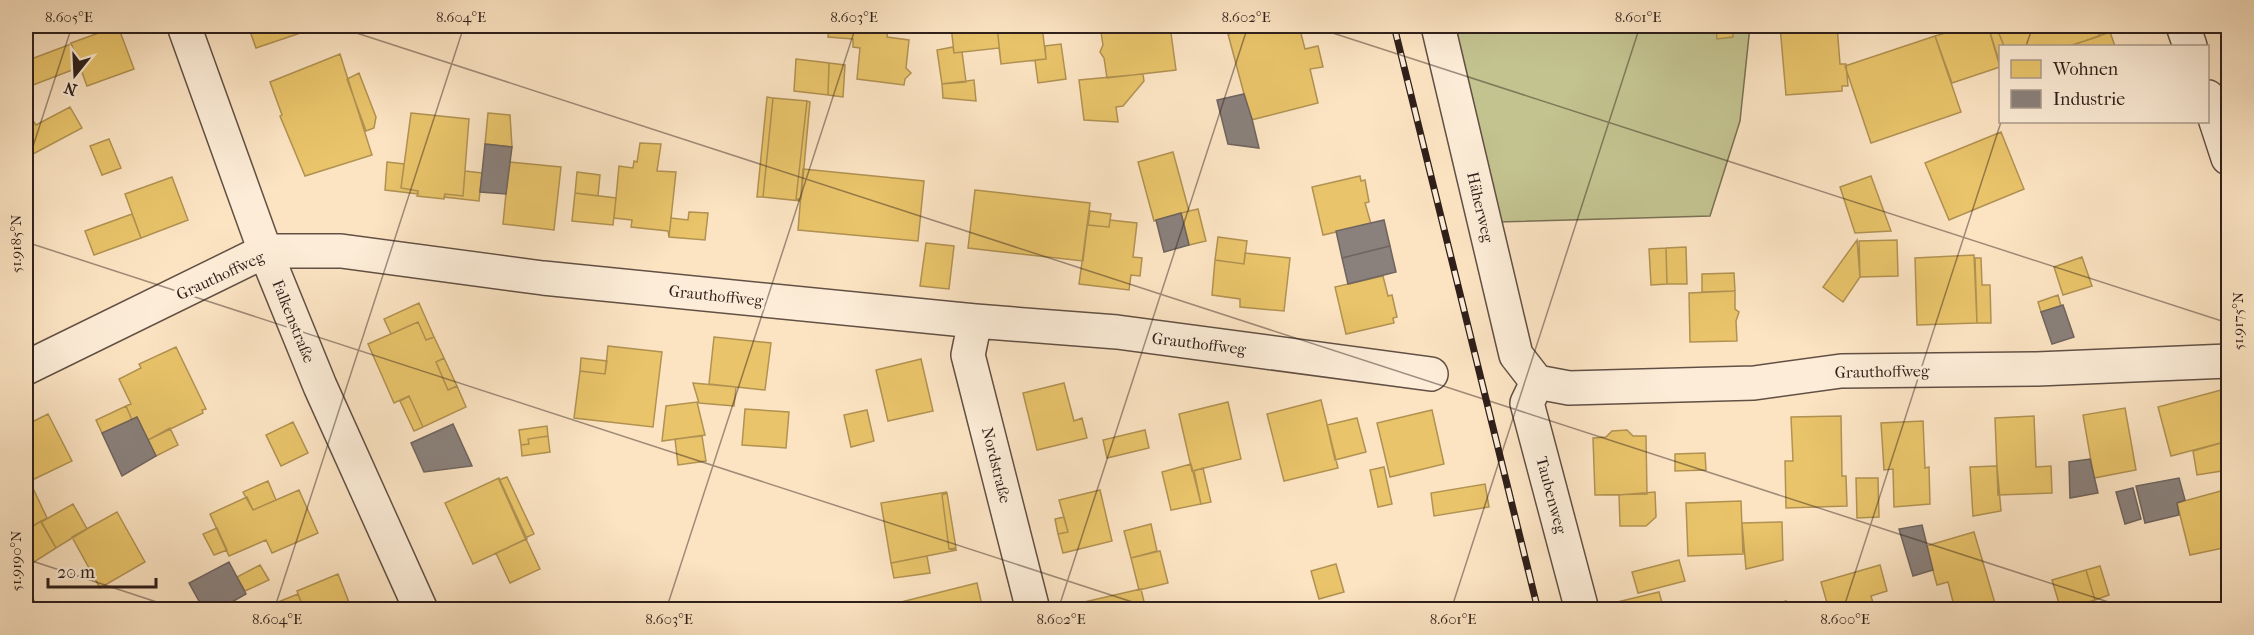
<svg xmlns="http://www.w3.org/2000/svg" width="2254" height="635" font-family="'IM FELL French Canon',serif">
<rect width="100%" height="100%" fill="#fce4c3"/>
<filter id="stains"><feTurbulence type="fractalNoise" baseFrequency=".00333" numOctaves="4"/><feColorMatrix values="0 0 0 0 .2 0 0 0 0 .09 0 0 0 0 .02 0 0 0 .5 -.17"/></filter>
<radialGradient id="worn" r=".72"><stop offset=".6" stop-color="#630" stop-opacity="0"/><stop offset="1" stop-color="#630" stop-opacity=".3"/></radialGradient>
<path fill="#c3c390" stroke="#797155" stroke-width="1.5" d="M1450,26h300l-10,95 -30,95 -212,6z"/>
<path fill="#e9c46a" stroke="#b19252" stroke-width="1.5" d="M118,26l16,43 -47,17 -16,-43z
M248,26h73l-65,22z
M829,26h59l-1,11 22,3 -3,28 5,5 -6,6 -1,6 -47,-6 3,-31 -7,-1v-8l-25,-2z
M951,26h46l4,38 -2,-16 -45,5z
M997,26h45l4,33 -45,5z
M1100,26h70l6,44 -69,8 -3,-20 -4,-6 3,-7z
M1261,26h38l6,23 13,-3 5,21 -13,2 8,34 -67,17 -23,-86z
M1716,26h16l1,11 -16,2z
M1780,26h57l3,38h6l2,22h-6v5l-56,4z
M1969,26h19l12,41 -48,16 -17,-47z
M1988,26h8l8,20h-4v18z
M1996,26h100l4,10 -31,10h-65z
M2110,32l5,14h-42v-1z
M1935,36l26,76 -90,31 -26,-77z
M71,44l9,23 -47,18 -7,-24z
M1061,44l5,35 -28,4 -3,-23 11,-1 -1,-13z
M953,47l1,6 8,-1 4,30 -24,2 -5,-34z
M340,54l32,101 -67,21 -25,-60 2,-1 -12,-33z
M796,59l33,4 -1,32 -34,-4z
M829,63l16,2 -2,32 -15,-2z
M359,73l17,44 -2,11 -8,3 -19,-52z
M1143,74l1,7 -21,25 -7,1 2,15 -34,-2 -5,-40z
M974,80l2,21 -33,-3 -1,-14z
M767,97l6,1 -10,99h-6z
M773,98l34,3 -11,98 5,2 -38,-4z
M807,101l3,1 -9,97h-5z
M70,107l12,21 -49,26 -7,-13v-15l8,-4 2,3z
M411,113l58,6 -6,77 -18,-2 -1,5 -27,-3 1,-5 -17,-3z
M488,113l22,2 2,32 -27,-3z
M2001,132l23,57 -75,31 -24,-57z
M109,139l12,29 -19,7 -12,-29z
M640,143l21,1 -4,27 19,1 -7,65 -1,-6 -37,-4 1,-7 -18,-2 5,-52 14,2 1,-7 3,1z
M1173,152l16,59 -35,10 -16,-59z
M387,162l17,2 -3,24 17,3v3l-33,-4z
M509,162l52,5 -7,63 -51,-6z
M803,169l121,12 -6,60 -120,-11z
M465,171l17,2 -3,28 -35,-4 1,-3 18,2z
M577,172l23,3 -2,21 -23,-3z
M1360,176l1,5 4,-1 4,22 -4,1 6,21 -48,11 -11,-48z
M1871,176l20,55 -36,2 -15,-46z
M172,177l16,43 -47,18 -16,-44z
M975,190l115,13 -7,58 -115,-13z
M575,193l41,5 -3,27 -41,-4z
M1198,209l8,32 -17,4 -8,-32z
M1089,211l-1,14 21,2 1,-7 27,3 -4,34 9,1 -2,18 -9,-1 -2,15 -50,-6z
M1090,211l21,3 -2,13 -21,-2z
M689,212l19,1 -3,27 -36,-3 2,-19 17,2z
M132,214l9,24 -47,17 -9,-24z
M1218,237l29,4 -3,23 -29,-4z
M1857,240l3,37 -17,25 -20,-15z
M1897,240l1,36 -38,1 -1,-36z
M926,243l28,3 -5,43 -29,-3z
M1686,247l1,37h-20l-1,-36z
M1666,248l1,36 -16,1 -2,-36z
M1245,253l45,5 -6,53 -44,-4v-8l-28,-4 3,-35 29,4z
M1974,255l3,68 -60,2 -2,-67z
M2082,257l10,29 -29,9 -9,-28z
M1975,258h6l1,27h8l1,38h-14z
M1734,273l1,18 -33,1v-18z
M1383,276l5,20 4,-1 5,22 -4,1 1,5 -48,11 -11,-47z
M1735,291v18l4,3 -3,9 1,20 -47,1 -1,-49z
M2058,295l3,11 -20,6 -3,-10z
M419,303l15,34 -8,3 -8,-18 -27,12 -7,-15z
M418,322l8,18 8,-3 10,21 -8,4 12,28 9,-4 9,21 -43,20 -14,-31 -15,7 -26,-59z
M714,337l57,6 -6,47 -56,-6z
M608,346l54,6 -9,75 -79,-9 6,-47 25,3z
M176,347l30,62 -4,1 1,3 -55,27 -11,-23 -5,3 -6,-14 5,-2 -12,-25 22,-11 -2,-4z
M444,358l13,28 -9,4 -12,-28z
M581,358l26,3 -2,13 -25,-3z
M921,359l12,52 -45,10 -12,-51z
M693,383l43,4 -2,19 -35,-3z
M1064,383l10,38 8,-3 5,20 -50,12 -14,-57z
M2225,389l3,12v40l-57,15 -13,-49z
M409,396l14,31 -9,4 -14,-30z
M1321,400l17,68 -54,13 -17,-67z
M697,402l8,33 -43,6 4,-35z
M1228,402l13,57 -49,12 -13,-57z
M126,406l6,14 -30,13 -6,-13z
M2125,408l11,62 -42,8 -11,-63z
M745,409l44,3 -3,36 -44,-3z
M867,410l7,31 -23,6 -7,-32z
M1432,410l12,54 -54,13 -13,-54z
M48,414l24,47 -44,21 -2,-57z
M1841,416l1,60h4l1,30 -61,2 -1,-47h8l-2,-44z
M2034,416l2,51 15,-1 1,27 -54,2 -3,-77z
M1357,418l9,34 -31,8 -8,-35z
M1923,421l2,47 4,-1 1,37 -36,3 -1,-38 -9,1 -3,-47z
M293,422l15,31 -27,13 -15,-31z
M547,426l1,10 -20,3 1,5 -8,1 -2,-15z
M170,428l8,17 -22,11 -8,-16z
M1145,430l4,18 -42,10 -4,-18z
M1627,430l6,6h13l1,58 -52,1 -2,-57 13,-1 6,-6z
M548,436l2,16 -28,4 -1,-11 8,-1 -1,-5z
M702,436l4,25 -28,4 -3,-26z
M2228,441v29l-31,5 -4,-24z
M1705,453l1,17 -31,1v-17z
M1191,464l10,40 -30,6 -9,-38z
M1997,466l4,45 -28,5 -3,-49z
M1384,467l8,37 -14,3 -8,-37z
M1203,468l8,34 -10,2 -7,-33z
M507,477l27,57 -9,4 -26,-58z
M499,478l28,61 -54,25 -28,-61z
M1856,478h22l1,39 -22,1z
M268,481l8,19 -23,10 -10,-18z
M28,482h2l17,36 -21,12v-38l5,-2z
M1485,484l4,23 -55,9 -3,-23z
M2228,489v58l-38,8 -13,-52z
M299,490l19,43 -46,20 -6,-13 -37,16 -19,-42 37,-17 6,13z
M1100,490l12,51 -49,12 -5,-19 10,-2 -9,-32z
M947,492l-5,3 7,54 8,1 -66,13 -10,-60z
M1655,492l1,25 -10,9h-26l-1,-31z
M947,493l9,55 -7,1 -7,-54z
M1741,501l2,53 -55,2 -2,-53z
M73,504l14,25 -31,19 -15,-26z
M117,512l28,50 -45,26 -28,-51z
M1064,517l4,15 -10,2 -3,-15z
M41,521l15,27 -25,16 -5,-10v-24z
M1782,522l1,38 -37,9 -4,-46z
M1151,524l6,27 -26,7 -7,-27z
M217,528l10,22 -13,5 -11,-21z
M1974,532l23,78h-42l-7,-28 -11,3 -11,-39z
M526,539l14,30 -30,14 -14,-30z
M1160,551l8,32 -29,7 -8,-32z
M927,556l3,17 -36,5 -3,-15z
M1679,560l6,21 -47,12 -6,-21z
M1336,564l8,28 -25,7 -8,-28z
M260,565l9,15 -24,11 -8,-14z
M1880,565l7,26 -16,5 4,14h-46l-8,-28z
M2100,566l9,29 -14,5 -9,-30z
M2086,570l9,30 -34,10 -9,-30z
M338,574l14,36h-48l-7,-19z
M977,583l6,27h-101l-1,-3z
M26,585l13,25h-13z
M1141,589l5,21h-60l-2,-8z
M1659,592l5,18h-46l-1,-8z
M298,594l6,16h-46z
M1786,601l2,9h-32z"/>
<path fill="#8a817c" stroke="#6f645f" stroke-width="1.5" d="M1244,94l8,25 7,29 -31,-4 -11,-44z
M485,144l27,3 -6,47 -26,-2z
M1181,213l8,32 -25,7 -8,-32z
M1384,220l6,26 -48,12 -6,-27z
M1390,246l6,26 -48,12 -6,-26z
M2063,305l11,32 -22,7 -11,-32z
M137,417l19,39 -34,20 -20,-43z
M453,424l19,42 -48,6 -13,-29z
M2090,459l8,34 -28,5 -1,-36z
M2179,478l6,22 -8,3 2,12 -34,8 -9,-37z
M2133,488l8,31 -16,5 -9,-32z
M1922,525l11,45 -20,6 -14,-47z
M229,562l17,32 -28,16h-14l-15,-27z"/>
<g fill="none" stroke-linecap="round" stroke-linejoin="round">
<g stroke="#625044" stroke-width="36">
<path id="street" d="M184,26l81,225 55,135 101,224
M1438,26l78,329 21,27
M2183,26l7,20
M2208,97l20,61
M975,321l-7,34 65,255
M26,368l239,-117h76l202,27 432,43 142,11 314,42
M1537,382l32,6 185,-5 87,-12 196,-2 191,-8
M1537,382l-10,21 55,207"/>
</g>
<use href="#street" stroke="#fdedd8" stroke-width="33"/>
<g stroke="#2f1f1a" stroke-width="7">
<path id="rail" d="M1394,26l144,584"/>
</g>
<use href="#rail" stroke="#fdedd8" stroke-width="4.5" stroke-dasharray="14" stroke-linecap="butt"/>
</g>
<path fill="none" stroke="#2f1f1a" stroke-width="1.5" stroke-opacity="0.45" d="M335,26l1798,584M1311,26l917,297M2026,46l7,-20M26,168l46,-142M26,242l1131,368M26,559l155,51M274,610l190,-584M666,610l190,-584M1058,610l190,-584M1451,610l189,-584M1843,610l158,-488"/>
<g text-anchor="middle" stroke-width="6" stroke-linejoin="round" paint-order="stroke">
<g font-size="16" fill="#2f1f1a" stroke="#fdedd8">
<text transform="translate(1481 207) rotate(77)" y="6">Häherweg</text>
<text transform="translate(220 275) rotate(-25)" y="6">Grauthoffweg</text>
<text transform="translate(716 295) rotate(6)" y="6">Grauthoffweg</text>
<text transform="translate(294 321) rotate(68)" y="6">Falkenstraße</text>
<text transform="translate(1199 343) rotate(7)" y="6">Grauthoffweg</text>
<text transform="translate(1882 371) rotate(-1)" y="6">Grauthoffweg</text>
<text transform="translate(997 465) rotate(76)" y="6">Nordstraße</text>
<text transform="translate(1552 495) rotate(75)" y="6">Taubenweg</text>
</g>
</g>
<rect width="2254" height="635" fill="none" stroke="#fce4c3" stroke-width="66"/>
<rect x="1999" y="45" width="210" height="78" fill="#fdedd8" stroke="#ab9b8c" stroke-width="1.5"/>
<rect x="2011" y="60" width="30" height="18" fill="#e9c46a" stroke="#ab9b8c" stroke-width="1.5"/>
<text x="2053" y="75" font-size="18" fill="#2f1f1a">Wohnen</text>
<rect x="2011" y="90" width="30" height="18" fill="#8a817c" stroke="#ab9b8c" stroke-width="1.5"/>
<text x="2053" y="105" font-size="18" fill="#2f1f1a">Industrie</text>
<g transform="translate(75 75) rotate(198)" stroke="#fdedd8" stroke-width="4.5" paint-order="stroke">
<path d="M0-4.5L10 22L0 15L-10 22Z" fill="#2f1f1a"/>
<text y="-9" font-size="16" font-weight="bold" text-anchor="middle" fill="#2f1f1a">N</text>
</g>
<path d="M48 578v9h108v-9" fill="none" stroke="#2f1f1a" stroke-width="3"/>
<text x="57" y="578" font-size="18" fill="#2f1f1a" stroke="#fdedd8" stroke-width="4.5" paint-order="stroke">20 m</text>
<rect x="33" y="33" width="2188" height="569" fill="none" stroke="#2f1f1a" stroke-width="2"/>
<g font-size="15" text-anchor="middle" fill="#2f1f1a">
<text x="69" y="22">8.605°E</text>
<text x="461" y="22">8.604°E</text>
<text x="854" y="22">8.603°E</text>
<text x="1246" y="22">8.602°E</text>
<text x="1638" y="22">8.601°E</text>
<text transform="translate(16 244) rotate(-90)" y="5">51.9185°N</text>
<text transform="translate(2238 321) rotate(-90)" y="5">51.9175°N</text>
<text transform="translate(16 561) rotate(-90)" y="5">51.9190°N</text>
<text x="277" y="624">8.604°E</text>
<text x="669" y="624">8.603°E</text>
<text x="1061" y="624">8.602°E</text>
<text x="1453" y="624">8.601°E</text>
<text x="1845" y="624">8.600°E</text>
</g>
<rect width="100%" height="100%" filter="url(#stains)"/>
<rect width="100%" height="100%" fill="url(#worn)"/>
</svg>
